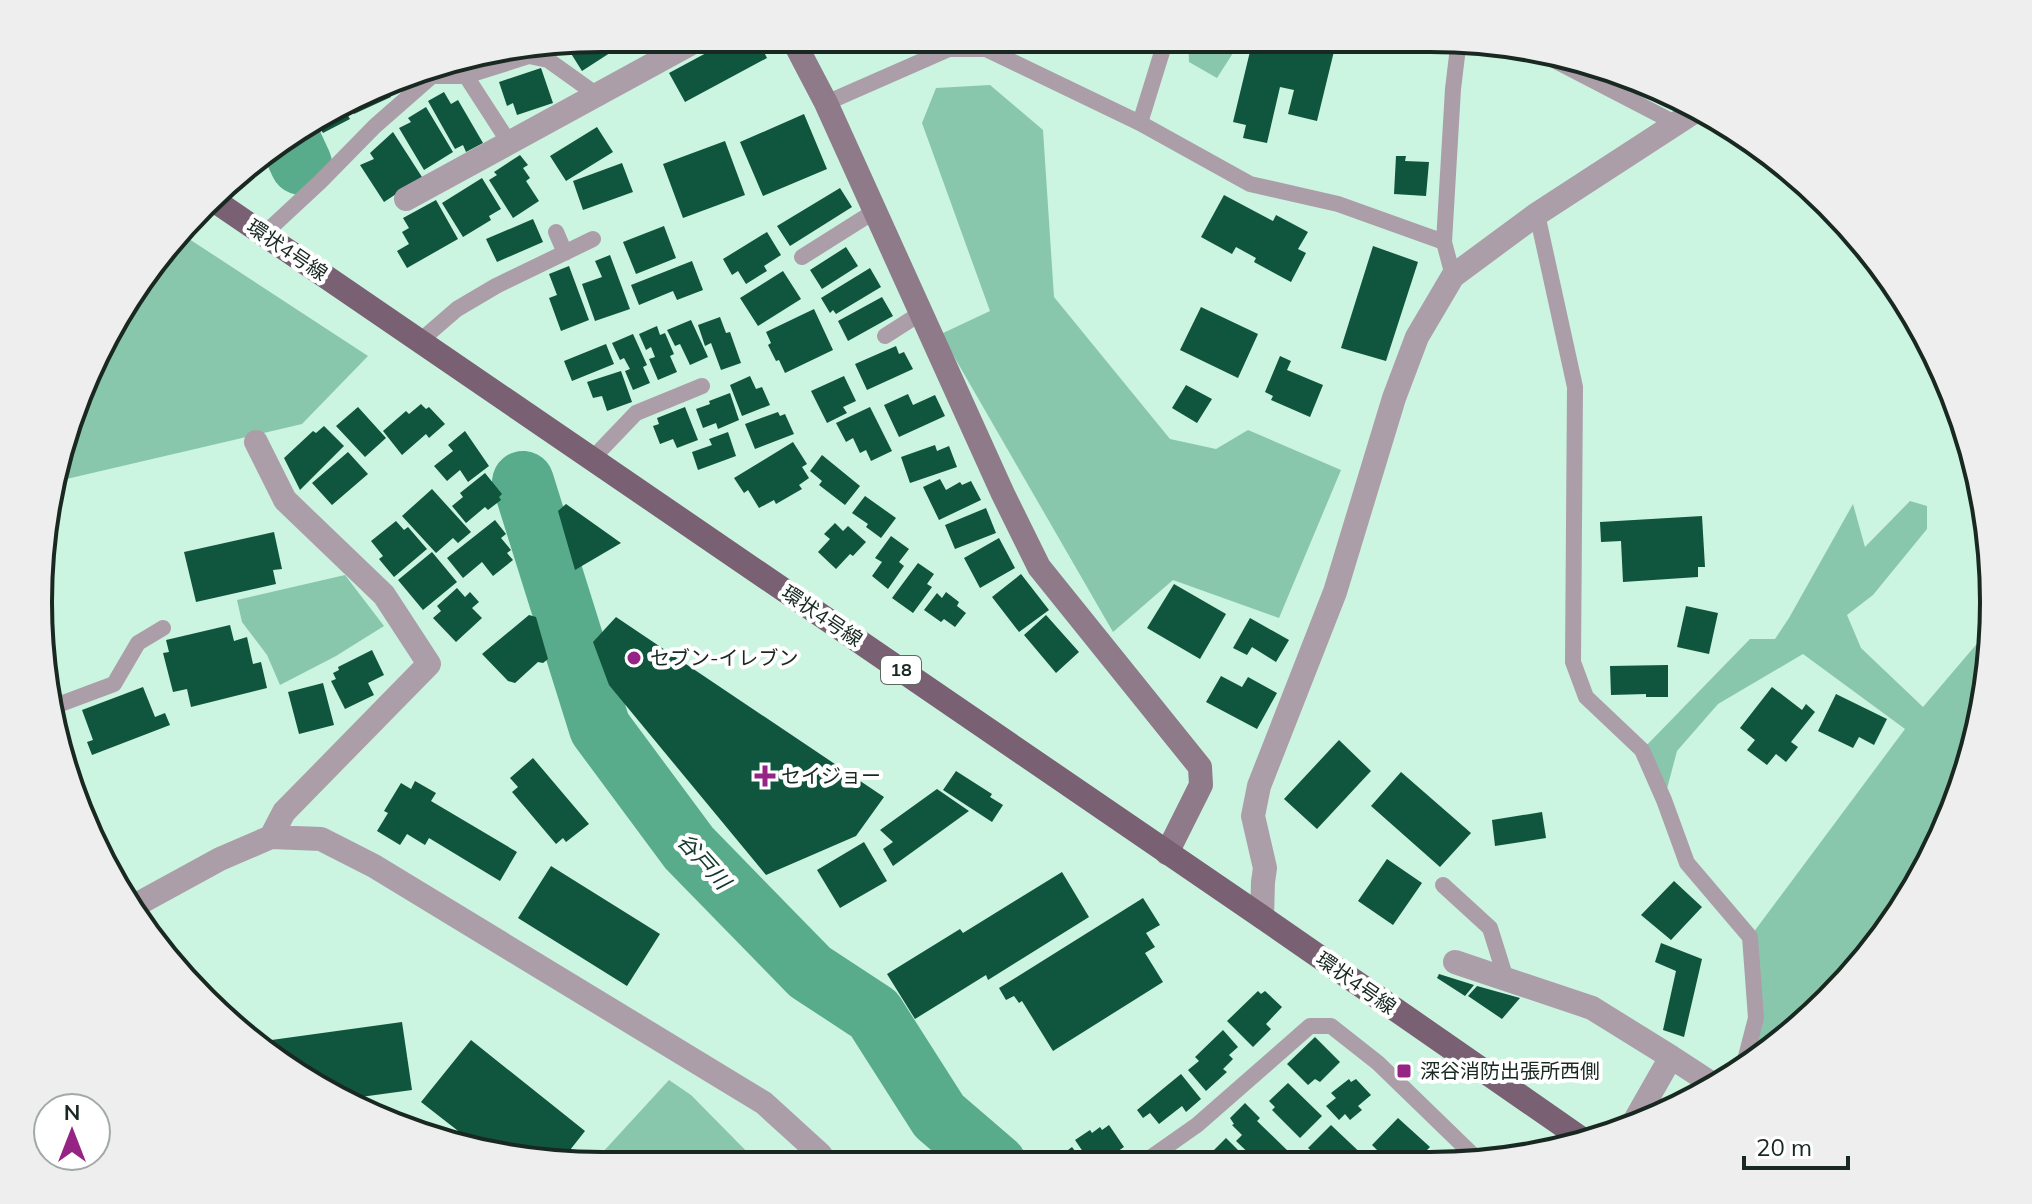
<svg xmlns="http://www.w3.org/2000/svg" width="2032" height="1204" font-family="Mulish,'Noto Sans JP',sans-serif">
<rect width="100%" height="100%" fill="#cbf4e1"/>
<path fill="#89c7ac" d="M1188,39h54l-25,39 -28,-16z
M990,85l53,45 11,167 116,142 46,10 32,-19 93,40 -62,148 -106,-38 -60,52 -172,-298 49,-23 -68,-188 14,-35z
M183,235l185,121 -66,68 -244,57 10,-60 65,-133z
M1910,501l17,5v23l-54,66 -26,20 14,33 62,59 69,-81 -9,86 -32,106 -52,98 -97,110 -59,42 13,-50 -6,-81 155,-208 -102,-75 -85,50 -41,47 -13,49 -22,-50 108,-111h25l14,-21 64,-114 12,43z
M345,575l39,51 -48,30 -56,29 -13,-30 -25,-33 -5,-22z
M669,1080l22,15 69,70h-169z"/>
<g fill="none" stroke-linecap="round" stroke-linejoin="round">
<path stroke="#59ac8b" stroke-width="62" d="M289,138l12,26
M523,482l77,246 89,120 121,124 64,42 65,102 57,49"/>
</g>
<path fill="#10553e" d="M602,38h31l-51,33 -17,-27z
M734,38h23l10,20 -82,44 -16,-29z
M1253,39h84l-20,82 -29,-7 6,-24 -14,-3 -13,56 -24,-5 3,-13 -13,-3z
M541,68l12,35 -36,12 -4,-12 -6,3 -8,-24z
M386,87l5,10 -37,17 -4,-8z
M444,92l7,12 7,-4 25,43 -17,9 -3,-7 -8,4 -27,-48z
M426,107l27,45 -29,18 -25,-42 12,-6 -3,-4z
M344,109l6,10 -27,14 -6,-10z
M804,114l23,55 -64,27 -23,-54z
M597,127l16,25 -47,29 -16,-25z
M393,132l29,45 -38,25 -24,-37 14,-6 -4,-6z
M725,141l20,54 -62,23 -20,-54z
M520,155l8,10 -5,3 7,10 -4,3 13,20 -26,17 -24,-38 8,-5 -3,-3z
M1396,156h10l-1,5 24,1 -3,34 -32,-2z
M622,163l11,29 -50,18 -10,-29z
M482,178l19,31 -12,7 2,4 -28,17 -21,-34z
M840,188l12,19 -62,39 -13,-20z
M1224,195l49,26 3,-6 32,17 -10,17 8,4 -15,29 -37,-20 2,-4 -20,-11 -4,7 -31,-17z
M436,200l22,39 -51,29 -10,-17 12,-7 -7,-12 7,-4 -6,-10z
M533,219l10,23 -46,20 -11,-23z
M664,226l12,32 -40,16 -13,-32z
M767,232l14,23 -17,11 3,5 -21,13 -8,-13 -6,4 -9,-16z
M1373,246l45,16 -32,99 -45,-13z
M846,247l12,19 -36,23 -12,-19z
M610,255l20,54 -35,12 -13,-37 20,-7 -7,-16z
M692,261l11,29 -26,10 -4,-9 -34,14 -8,-20z
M569,266l20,54 -28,11 -12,-33 8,-3 -8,-21z
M870,268l11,19 -45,27 -3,-4 -3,3 -9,-15z
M783,271l18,28 -43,27 -18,-28z
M882,297l11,19 -45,25 -10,-20z
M1201,307l57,27 -20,44 -58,-28z
M814,309l19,41 -48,23 -6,-13 -3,1 -8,-16 3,-2 -5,-11z
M720,317l6,16 4,-1 11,31 -20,7 -10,-27 -6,3 -7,-21z
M691,320l17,37 -18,8 -10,-21 -5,2 -8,-16z
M657,326l3,9 5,-2 9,21 -4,2 7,16 -19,8 -9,-21 6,-2 -4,-10 -5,3 -7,-16z
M633,334l14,31 -4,2 7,16 -17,7 -8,-19 5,-2 -6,-11 -4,2 -8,-17z
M606,344l8,20 -42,17 -8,-20z
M896,346l3,8 5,-2 9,17 -46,21 -12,-26z
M1280,356l11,5 -4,9 36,15 -13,32 -39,-17 2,-4 -8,-4z
M621,371l11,31 -25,9 -5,-15 -9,2 -6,-16z
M750,376l6,13 6,-2 8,18 -28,11 -12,-31z
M844,376l12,25 -13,6 4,6 -20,10 -16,-32z
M1186,385l26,14 -15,24 -25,-15z
M730,393l9,27 -21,9 -2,-6 -13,5 -7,-19 14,-5 -1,-3z
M908,394l5,11 22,-10 10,21 -46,21 -15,-32z
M421,404l5,5 3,-2 16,17 -16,14 -3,-4 -24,21 -19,-24 23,-20 3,3z
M358,407l28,31 -21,19 -29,-31z
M685,407l13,33 -21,8 -4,-9 -13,5 -7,-18 6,-2 -2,-6z
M870,407l22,44 -21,10 -5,-11 -6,3 -7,-15 -7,4 -10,-19z
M778,412l2,4 5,-2 9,20 -39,15 -10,-25z
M324,426l20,20 -44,44 -16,-32 29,-27 3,2z
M465,431l24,35 -21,16 -8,-12 -13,11 -13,-15 19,-15 -5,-6z
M728,432l8,24 -38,14 -6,-18 20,-7 -3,-6z
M793,442l14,22 -5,3 7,11 -10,7 3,4 -26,15 -2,-4 -15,8 -11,-18 -4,3 -10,-15z
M935,445l2,6 12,-5 8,21 -47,16 -9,-26z
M348,452l20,22 -36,31 -20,-22z
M822,455l38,31 -15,19 -26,-20 3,-4 -12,-10z
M485,473l17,21 -3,3 2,3 -13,10 -3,-3 -19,16 -14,-17 11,-9 -3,-4z
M940,479l6,11 14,-8 2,3 9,-4 10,19 -42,20 -16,-33z
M432,489l39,43 -13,11 -5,-5 -17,15 -34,-37z
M865,496l31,22 -15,20 -15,-11 2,-3 -16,-11z
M566,504l55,39 -46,27 -17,-59z
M986,508l10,25 -41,16 -10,-24z
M1702,516l3,51h-7v10l-75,5 -2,-41 -20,1 -1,-20z
M495,520l11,14 -5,4 10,12 -4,3 6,7 -20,16 -11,-14 -19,16 -16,-20z
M396,521l8,9 4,-3 19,22 -33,28 -15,-18 4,-3 -12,-15z
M835,523l8,8 5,-5 18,16 -13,14 -3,-2 -14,15 -18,-17 12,-13 -6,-5z
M274,532l8,37 -9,1 3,14 -80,18 -12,-50z
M891,536l18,13 -10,13 5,4 -16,23 -16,-13 10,-14 -7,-4z
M999,538l16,30 -35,20 -16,-30z
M432,552l25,30 -34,28 -25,-30z
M918,563l16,11 -7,10 5,3 -19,26 -21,-15z
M1021,574l28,36 -30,22 -27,-35z
M1174,584l52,30 -26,45 -53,-31z
M457,588l8,9 5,-5 9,10 -7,6 10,10 -26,24 -23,-24 8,-7 -4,-5z
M946,592l13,10 -2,4 9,7 -11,14 -11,-8 -3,3 -17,-12 13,-17 5,5z
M1686,606l32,7 -9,41 -32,-7z
M529,615l7,2 12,42 -5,4 -5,-1 -23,21 -7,-2 -26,-27z
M1046,615l33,37 -23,21 -32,-38z
M616,617l268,180 -28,39 -90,39 -157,-190 -16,-43z
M1250,618l39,22 -13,22 -24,-15 -5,8 -14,-7z
M230,625l4,16 13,-4 6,27 8,-2 6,26 -76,19 -4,-18 -14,3 -10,-39 6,-1 -3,-12z
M372,650l12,25 -16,8 6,12 -29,14 -14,-28 5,-2 -3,-6 6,-3 -1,-3z
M1668,665v32h-22v-3l-35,1 -1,-29z
M1221,676l21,11 6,-10 29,16 -20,36 -51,-27z
M323,683l11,42 -35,9 -11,-42z
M143,687l12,30 10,-4 5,12 -78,30 -5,-13 6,-2 -11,-30z
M1772,687l30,23 4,-6 9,8 -24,30 7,5 -12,15 -10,-8 -9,11 -20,-15 8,-10 -15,-12z
M1836,694l51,25 -13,26 -15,-8 -6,11 -35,-17z
M1339,740l32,31 -54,58 -33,-30z
M533,758l56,66 -23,18 -3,-4 -7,6 -44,-52 6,-5 -8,-9z
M956,771l36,23 -2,3 13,8 -11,17 -49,-32z
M1401,772l70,61 -31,34 -69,-61z
M415,781l21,12 -5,8 86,51 -17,29 -71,-43 -4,7 -18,-11 -7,11 -23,-14 11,-18 -4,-2 17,-28 10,6z
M937,789l32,22 -76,55 -10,-17 10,-7 -13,-12z
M1542,812l4,26 -51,8 -3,-26z
M864,842l23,39 -47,27 -23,-38z
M1387,859l35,24 -29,42 -35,-24z
M551,866l109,68 -33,52 -109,-68z
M1062,872l27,45 -101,63 -2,-5 -71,44 -28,-45 73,-45 3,4z
M1674,881l28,26 -31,33 -30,-25z
M1143,898l17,27 -14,8 9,14 -10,6 18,29 -110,69 -31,-50 -3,2 -5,-7 -8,4 -7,-12z
M1661,943l41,16 -18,78 -21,-7 13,-59 -21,-9z
M1439,974l35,11 -9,11 -28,-18z
M1477,986l43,12 -18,21 -34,-23z
M1258,991l3,3 4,-3 17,16 -16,17 5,5 -18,18 -26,-26z
M402,1022l10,68 -66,9 -58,-28 -31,-29z
M1223,1030l15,17 -9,8 4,4 -10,10 4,3 -21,19 -18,-21 11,-9 -4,-4z
M1315,1037l25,25 -20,20 -5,-3 -7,6 -21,-21z
M471,1040l114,91 -26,33 -79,-16 -59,-46z
M1181,1074l20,25 -15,13 -4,-6 -23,18 -9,-11 -7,5 -6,-8z
M1349,1079l2,3 5,-3 15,16 -13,11 4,4 -12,10 -5,-6 -6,6 -13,-14 10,-8 -5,-5z
M1288,1083l34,33 -22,22 -28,-28 3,-3 -6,-6z
M1245,1103l15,15 -3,3 32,31 -10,10 -10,-9 -10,10 -23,-22 6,-6 -10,-10 2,-1 -4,-6z
M1398,1118l32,29 -14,14 -12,-11 -13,14 -19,-19z
M1109,1125l15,22 -26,18h-6l-17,-25 15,-10 2,3 8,-6 2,3z
M1331,1125l37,35v5h-41l-19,-17z
M1226,1138l27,27h-32l-11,-11z
M1072,1147l13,18h-37z
M1306,1150l14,15h-29z"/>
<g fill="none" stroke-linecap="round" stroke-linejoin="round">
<path stroke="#ac9ea8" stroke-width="16" d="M1542,54l135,70
M417,70l15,6h34l63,-20 19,4 49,35
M466,76l44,68
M826,103l123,-54h37l154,74 110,61 88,20 106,38 9,34
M1140,123l26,-84
M1537,214l38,173 -2,275 13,35 56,53 22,50 23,63 63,74 6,81 -13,50
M556,232l9,21
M264,234l56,-52 55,-56 57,-50
M1444,242l9,-153 6,-50
M802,257l73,-46
M885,336l36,-23
M420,341l37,-32 39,-23 97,-47
M592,459l44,-46 66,-27
M55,706l59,-22 24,-41 25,-15
M1443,885l47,43 16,51
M1150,1158l47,-33 113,-99h21l47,37 98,95 -9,7"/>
<path stroke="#ac9ea8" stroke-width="24" d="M406,199l295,-161
M256,442l29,58 99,95 45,69 -145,148 -13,25
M134,906l86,-47 51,-22 50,2 53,27 390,237 56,51 7,11
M1262,917l1,-35 2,-14 -12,-52 6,-30 76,-194 59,-194 23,-61 36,-61 84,-62 160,-104
M1455,962l137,46 79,49
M1607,1137l27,-15 37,-65 46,30"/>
<path stroke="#8e7a89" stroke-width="24" d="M792,38l34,65 177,391 36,73 161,200 1,18 -34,68"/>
<path stroke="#796072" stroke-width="24" d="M215,201l1047,716 323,224"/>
</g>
<g fill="#952484" stroke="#fff" stroke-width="3">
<circle cx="634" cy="658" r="8"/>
<path d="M761 764h8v8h8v8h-8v8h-8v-8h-8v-8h8z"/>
<rect x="1396" y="1063" width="16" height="16" rx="4"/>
</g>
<g text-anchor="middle" stroke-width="8" stroke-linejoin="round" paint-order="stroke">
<rect fill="#fff" stroke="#5e6964" stroke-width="2" x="881" y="656" width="40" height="28" rx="6"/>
<g font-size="18" font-weight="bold" fill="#192922">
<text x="901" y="676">18</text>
</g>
<g font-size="20" fill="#192922" stroke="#fff">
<text transform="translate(287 250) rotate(34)" y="7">環状4号線</text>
<text transform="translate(822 616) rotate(34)" y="7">環状4号線</text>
<text transform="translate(1356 983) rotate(35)" y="7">環状4号線</text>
</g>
<g font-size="20" fill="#192922" stroke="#fff" text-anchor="start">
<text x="650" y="665">セブン-イレブン</text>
<text x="781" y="783">セイジョー</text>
<text x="1420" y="1078">深谷消防出張所西側</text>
</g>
<g font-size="22" font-style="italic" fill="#113729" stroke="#fff">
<text transform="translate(704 861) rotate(48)" y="8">谷戸川</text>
</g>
</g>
<path d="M0 0H2032V1204H0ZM602 52H1430A550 550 0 0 1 1980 602V602A550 550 0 0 1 1430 1152H602A550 550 0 0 1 52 602V602A550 550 0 0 1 602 52Z" fill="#edeeed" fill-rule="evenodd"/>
<path fill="none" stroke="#192922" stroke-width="4" d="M602 52H1430A550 550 0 0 1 1980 602V602A550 550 0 0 1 1430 1152H602A550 550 0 0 1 52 602V602A550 550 0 0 1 602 52Z"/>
<g transform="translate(72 1132)"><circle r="38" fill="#ffffff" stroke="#a3a9a7" stroke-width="2"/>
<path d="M0-6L14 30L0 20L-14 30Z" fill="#952484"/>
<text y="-12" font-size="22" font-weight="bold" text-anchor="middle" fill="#192922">N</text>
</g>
<path d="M1744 1156v12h104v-12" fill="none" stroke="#192922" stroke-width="4"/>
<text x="1756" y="1156" font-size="24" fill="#192922" stroke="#ffffff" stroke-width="6" paint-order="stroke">20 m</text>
</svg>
